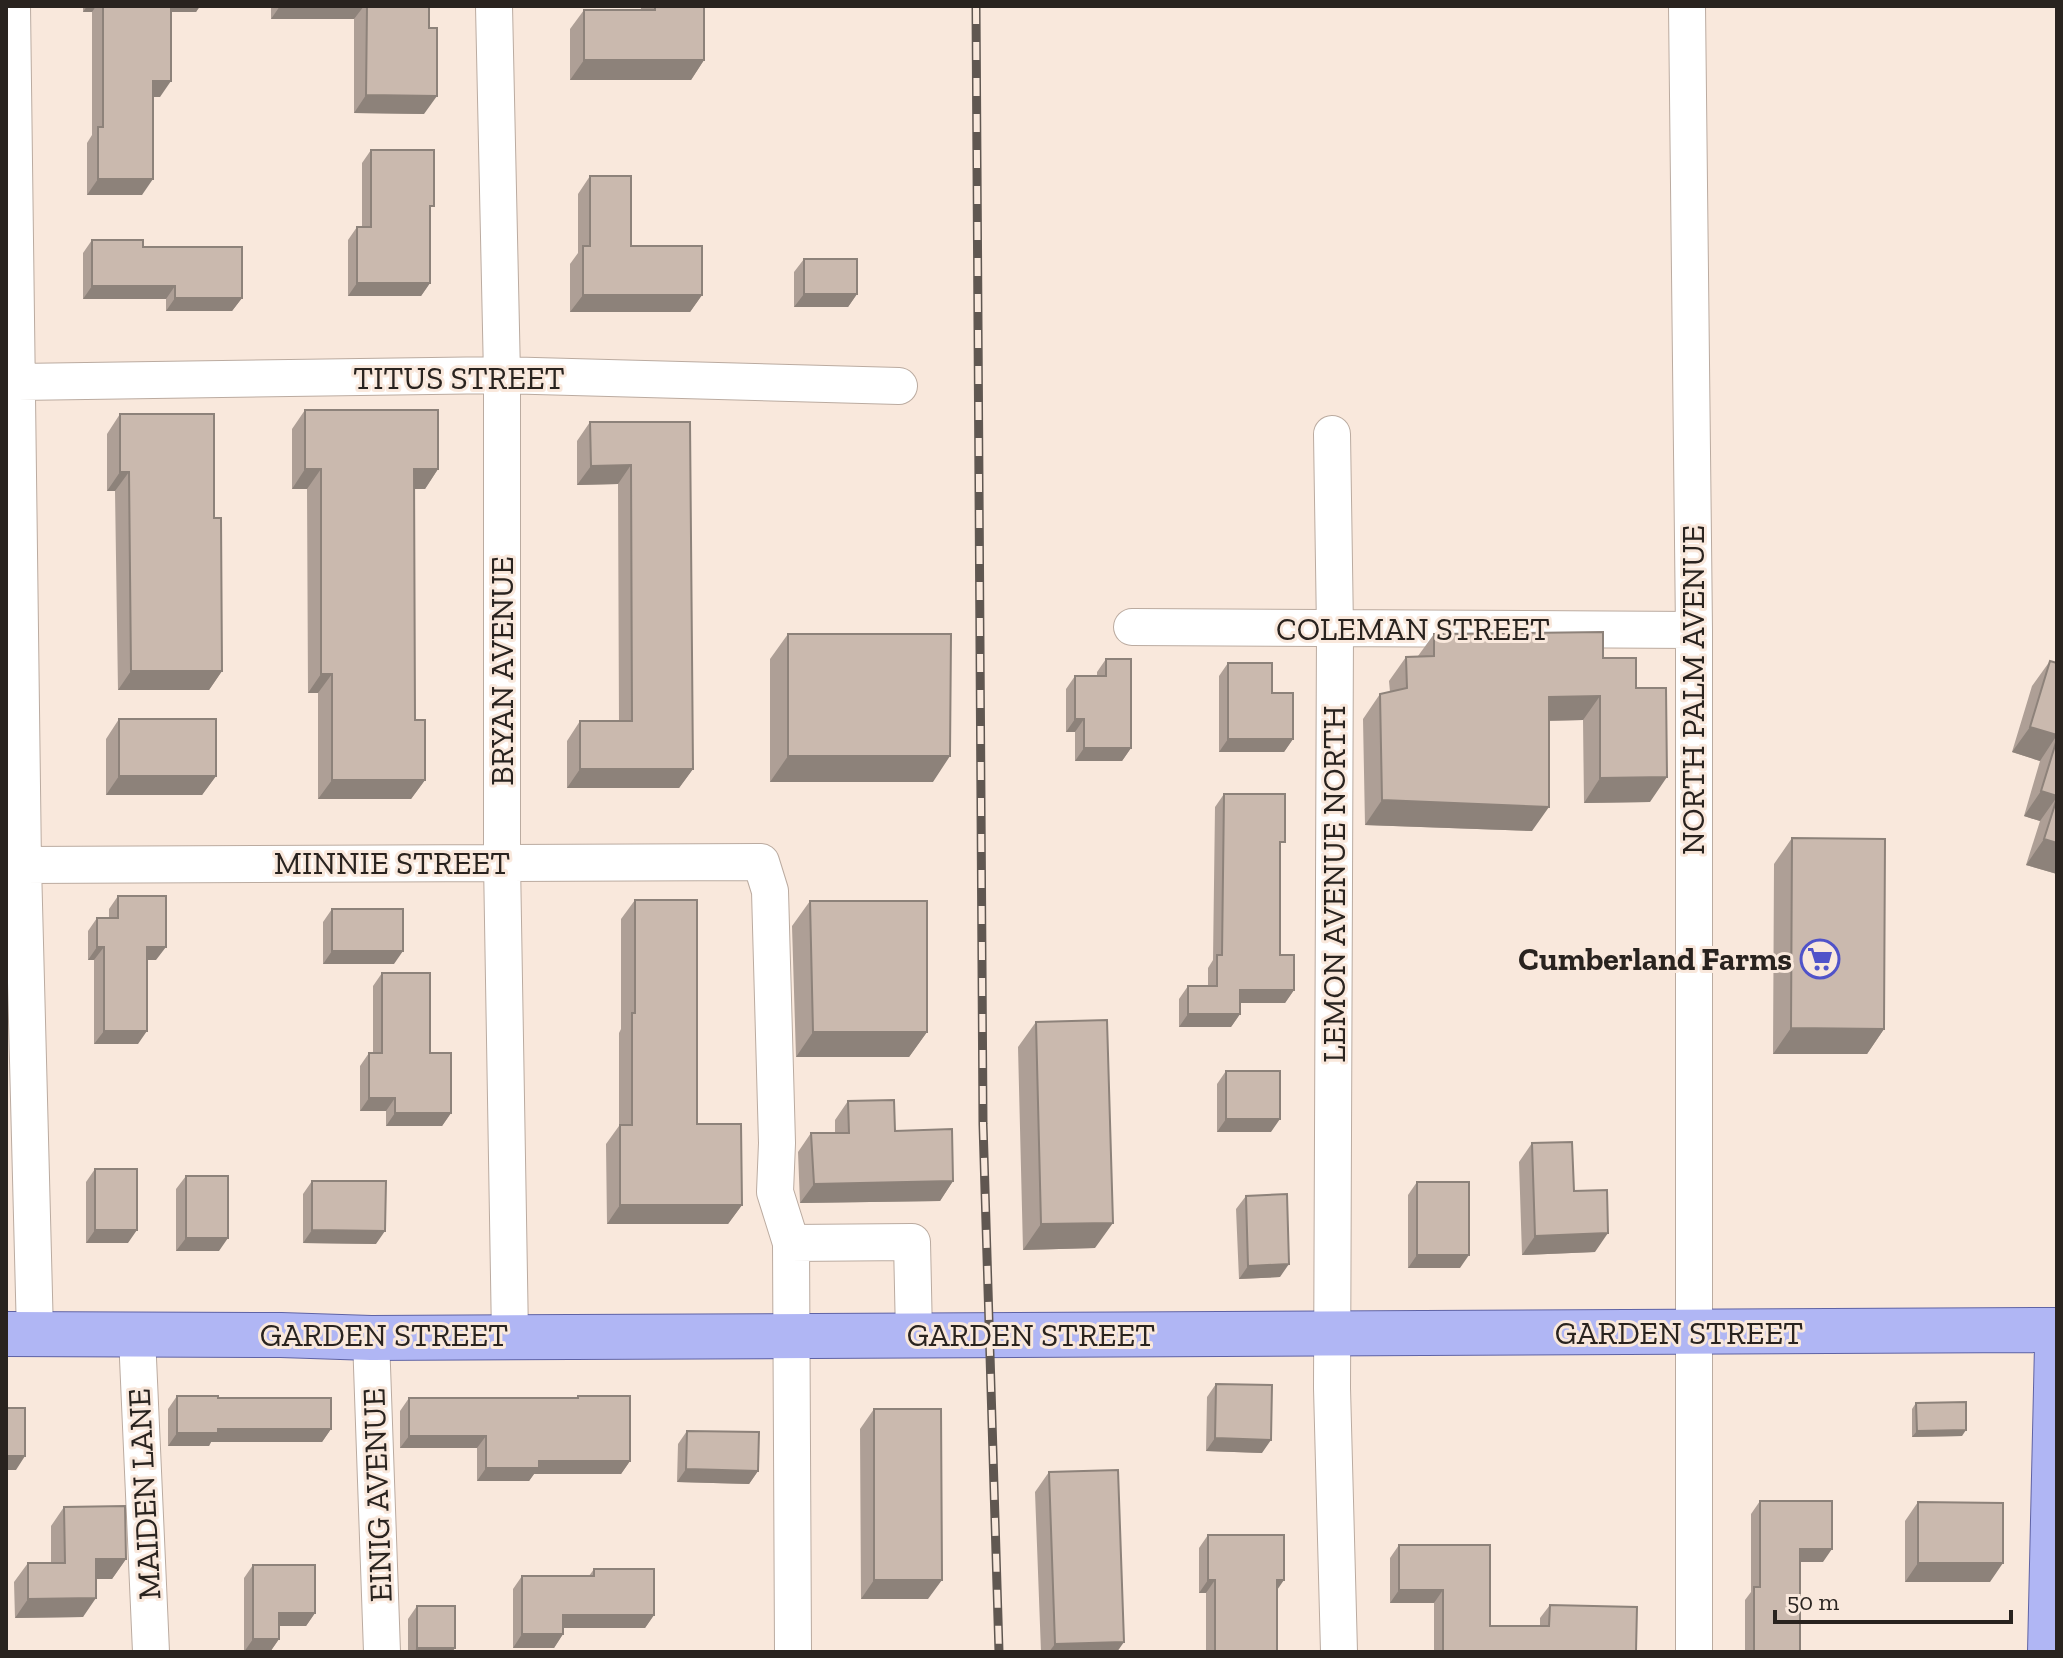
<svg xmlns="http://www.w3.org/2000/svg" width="2063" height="1658" font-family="'Zilla Slab',serif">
<rect width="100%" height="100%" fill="#f9e8dc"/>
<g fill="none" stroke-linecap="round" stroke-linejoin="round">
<g stroke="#bbaba0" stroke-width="38">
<path id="minor" d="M12,6l11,859 12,469
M494,6l8,369v487l8,474
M1687,6l7,624v1022
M18,382l484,-7 397,11
M1332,434l3,195 -3,759 7,264
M1132,627l562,3
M23,865l738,-3 9,29 7,252 -2,49 16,51 2,409
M791,1243l121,-1 2,93
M137,1336l14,316
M371,1338l11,314"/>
</g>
<g stroke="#5f63a5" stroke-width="46">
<path id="major" d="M6,1334l275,1 90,3 1686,-8
M2050,1652l7,-307"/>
</g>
<use href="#minor" stroke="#fff" stroke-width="36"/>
<use href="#major" stroke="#b0b6f4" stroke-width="44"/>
<g stroke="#605751" stroke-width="9">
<path id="rail" d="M976,6l7,1118 16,528"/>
</g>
<use href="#rail" stroke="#f9e8dc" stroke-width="6" stroke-dasharray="18" stroke-linecap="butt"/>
</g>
<path fill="#ae9f96" d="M83,6h117l-4,6h-25l-11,85h-7l-11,98h-55v-52l5,-8v-123h-9z
M271,6h158l-5,108 -70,-1v-94h-83z
M641,6h63v54l-13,20h-121v-51l14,-19h57z
M371,150l59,62v71l-9,13h-73v-56l9,-13h5v-64z
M590,176l41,70 71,49 -12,17h-120v-48l8,-11v-59z
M92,240l51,7 99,51 -10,13h-66v-12h-83v-46z
M804,259l53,35 -9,13h-54v-35z
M305,410l133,59 -13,20h-11l1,231 10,60 -14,19h-93v-106h-10l-1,-204h-15v-60z
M120,414l94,104 8,153 -13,19h-91l-3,-199h-8v-57z
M590,422h100l3,347 -14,19h-112v-47l13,-20h39l-1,-237 -41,1v-44z
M788,634l145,148h-163v-123z
M1434,634l169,24 33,30 14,114 -66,1 -1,-83 -34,1 -17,110 -167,-6 -2,-106 17,-25 10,-2 -1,-11 17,-24 12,-1z
M1106,659l25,89 -9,13h-47v-29h-9v-43l9,-13h22v-4z
M2050,661l7,2v211l-31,-9 14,-44 -16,-5 16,-55 -28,-9 20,-66z
M1228,663l44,30 21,46 -9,13h-65v-76z
M119,719l97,57 -14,19h-96v-56z
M1224,794l56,55v106l14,35 -9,13h-45v11l-9,13h-52v-28l9,-13h20v-18l5,-8 2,-153z
M1792,838l92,191 -17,25h-94l1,-190z
M118,896l38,64h-9l-9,84h-44v-84h-6v-29l9,-13h12v-9z
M635,900l62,224 45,81 -14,19h-121l-1,-80 13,-18v-93l2,-4v-110z
M810,901l117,131 -18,25h-113l-4,-131z
M332,909l62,55h-71v-42z
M382,973l48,80 21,60 -9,13h-56v-15h-26v-45l9,-13h4v-67z
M1036,1022l59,226 -72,2 -5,-203z
M1226,1071l45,61h-54v-48z
M848,1101l47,30 58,50 -13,20 -140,2 -2,-51 13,-19h24v-13z
M1532,1143l42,48 21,61 -73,3 -3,-93z
M95,1169l33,74h-42v-61z
M186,1176l33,75h-43v-62z
M312,1181l64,63 -73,-1v-49z
M1417,1182l43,86h-52v-73z
M1246,1196l34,81 -41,2 -3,-70z
M1216,1384l46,69 -56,-2 1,-54z
M177,1396l41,2 113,31 -9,13h-111l-2,4h-41v-37z
M578,1396l52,65 -9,13h-87l-5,7h-52v-33h-77v-37l9,-13h167z
M1916,1403l46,33 -50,1v-28z
M874,1409l54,190h-67l-1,-170z
M687,1431l71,40 -9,13 -72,-2 1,-38z
M1049,1472l68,180h-76l-6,-160z
M1760,1501l63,61h-23v90h-55v-52l6,-8v-78z
M1918,1502l72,80h-85v-61z
M64,1507l62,52 -14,20h-16l-13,38 -68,1 -1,-36 14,-19h23v-37z
M1208,1535l69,55v62h-71v-59h-7v-45z
M1399,1545l91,81h50v-8l10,-13 86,47h-202v-49h-44v-45z
M253,1565l62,48 -9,13h-27v13l-9,13h-26v-74z
M594,1569l60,46 -9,13h-82v6l-9,14h-41v-59l9,-13h67z
M417,1606l38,42 -3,4h-44v-33z"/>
<path fill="#8d827a" d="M87,6h9l-4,6h-9z
M164,6h36l-4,6h-36z
M280,6h84l-10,13h-83z
M584,60h120l-13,20h-121z
M153,81h18l-11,16h-18z
M366,95l71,1 -13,18 -70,-1z
M98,179h55l-11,16h-55z
M357,283h73l-9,13h-73z
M92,286h83l-9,13h-83z
M804,294h53l-9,13h-54z
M583,295h119l-12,17h-120z
M175,298h67l-10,13h-66z
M631,465l-13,19 -41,1 14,-19z
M305,469h16l-14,20h-15z
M414,469h24l-13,20h-25z
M120,472h9l-14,19h-8z
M131,671h91l-13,19h-91z
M321,674h11l-14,19h-10z
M1600,696l-17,24 -51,1 17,-24z
M1075,719h9l-9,13h-9z
M2030,727l27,8 -17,26 -28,-9z
M1228,739h65l-9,13h-65z
M1084,748h47l-9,13h-47z
M788,756h162l-17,26h-163z
M580,769h113l-14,19h-112z
M119,776h97l-14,19h-96z
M1667,777l-17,25 -66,1 16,-25z
M332,780h93l-14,19h-93z
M2041,791l16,6 -17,24 -16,-5z
M1382,800l167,7 -17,24 -167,-6z
M2044,839l13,4v31l-31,-9z
M97,947h7l-10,13h-6z
M147,947h19l-10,13h-18z
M332,951h71l-9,13h-71z
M1240,990h54l-9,13h-54z
M1188,1014h52l-9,13h-52z
M1791,1028l93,1 -17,25h-94z
M104,1031h43l-9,13h-44z
M813,1032h114l-18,25h-113z
M369,1098h26l-9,13h-26z
M395,1113h56l-9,13h-56z
M1226,1119h54l-9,13h-54z
M953,1181l-13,20 -140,2 14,-19z
M620,1205h122l-14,19h-121z
M1113,1223l-18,25 -72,2 18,-26z
M95,1230h42l-9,13h-42z
M312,1230l73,1 -9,13 -73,-1z
M1608,1233l-13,19 -73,3 13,-19z
M186,1238h42l-9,13h-43z
M1417,1255h52l-9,13h-52z
M1289,1264l-9,13 -41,2 9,-13z
M218,1429h113l-9,13h-111l-2,4h-41l9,-13z
M1966,1430l-4,6 -50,1 5,-6z
M409,1436h77l-9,12h-77z
M1215,1438l56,2 -9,13 -56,-2z
M6,1456h19l-9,14h-10z
M539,1461h91l-9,13h-87l-5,7h-52l9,-13z
M686,1469l72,2 -9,13 -72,-2z
M1800,1549h32l-9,13h-32z
M96,1559h30l-14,20h-30z
M1918,1563h85l-13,19h-85z
M874,1580h68l-14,19h-67z
M1208,1580h7l-9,13h-7z
M1277,1580h7l-9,13z
M1399,1590h44l-9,13h-44z
M96,1598l-13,19 -68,1 13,-19z
M279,1613h36l-9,13h-36z
M563,1615h91l-9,13h-91z
M522,1634h41l-9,14h-41z
M253,1639h26l-9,13h-26z
M1124,1642l-7,10h-68l6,-8z
M417,1648h38l-3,4h-38z"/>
<path fill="#cab9ae" stroke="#8d827a" stroke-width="2" d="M103,6h68v75h-18v98h-55v-52h5z
M367,6h62v22h8v68l-71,-1z
M655,6h49v54h-120v-50h71z
M371,150h63v56h-4v77h-73v-56h14z
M590,176h41v70h71v49h-119v-49h7z
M92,240h51v7h99v51h-67v-12h-83z
M804,259h53v35h-53z
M305,410h133v59h-24l1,251h10v60h-93v-106h-11v-205h-16z
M120,414h94v104h7l1,153h-91l-2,-199h-9z
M590,422h100l3,347h-113v-48h52l-1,-256 -40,1z
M1603,632v26h33v30h30l1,89 -67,1v-82l-51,1v110l-167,-7 -2,-106 27,-6 -1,-31 28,-1v-22z
M788,634h163l-1,122h-162z
M1106,659h25v89h-47v-29h-9v-43h31z
M2050,661l7,2v72l-27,-8z
M1228,663h44v30h21v46h-65z
M119,719h97v57h-97z
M2057,739v57l-16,-5z
M1224,794h61v48h-5v113h14v35h-54v24h-52v-28h29v-31h5z
M2057,798v45l-13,-4z
M1792,838l93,1 -1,190 -93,-1z
M118,896h48v51h-19v84h-43v-84h-7v-29h21z
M635,900h62v224h44l1,81h-122v-80h12v-112h3z
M810,901h117v131h-114z
M332,909h71v42h-71z
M382,973h48v80h21v60h-56v-15h-26v-45h13z
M1107,1020l6,203 -72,1 -5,-202z
M1226,1071h54v48h-54z
M894,1100l1,31 57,-2 1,52 -139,3 -3,-51h38l-1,-32z
M1572,1142l2,49 33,-1 1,43 -73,3 -3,-93z
M95,1169h42v61h-42z
M186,1176h42v62h-42z
M312,1181h74l-1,50 -73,-1z
M1417,1182h52v73h-52z
M1287,1194l2,70 -41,2 -2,-70z
M1216,1384l56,1 -1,55 -56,-2z
M177,1396h41v2h113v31h-113v4h-41z
M578,1396h52v65h-91v7h-53v-32h-77v-38h169z
M1966,1402v28l-49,1 -1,-28z
M6,1408h19v48h-19z
M874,1409h67l1,171h-68z
M687,1431l72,1 -1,39 -72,-2z
M1118,1470l6,172 -69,2 -6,-172z
M1760,1501h72v48h-32v103h-46v-65h6z
M1918,1502l85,1v60h-85z
M125,1506l1,53h-30v39l-68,1v-36h37l-1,-56z
M1208,1535h76v45h-7v72h-62v-72h-7z
M1399,1545h91v81h59l1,-21 87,2 -1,45h-193v-62h-44z
M253,1565h62v48h-36v26h-26z
M594,1569h60v46h-91v19h-41v-58h72z
M417,1606h38v42h-38z"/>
<defs>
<g id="supermarket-ring" transform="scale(2)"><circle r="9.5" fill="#f9e8dc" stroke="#5053c9" stroke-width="1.5"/><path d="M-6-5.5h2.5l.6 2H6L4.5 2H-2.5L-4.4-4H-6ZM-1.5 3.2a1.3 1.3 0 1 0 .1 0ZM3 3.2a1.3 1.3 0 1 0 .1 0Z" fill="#5053c9"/></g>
</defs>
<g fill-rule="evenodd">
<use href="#supermarket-ring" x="1820" y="959"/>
</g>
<g text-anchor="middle" stroke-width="6" stroke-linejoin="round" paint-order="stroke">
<g font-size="32" fill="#29231f" stroke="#f9e8dc">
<text x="459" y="389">TITUS STREET</text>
<text x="1413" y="640">COLEMAN STREET</text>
<text transform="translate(502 671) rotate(-90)" y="11">BRYAN AVENUE</text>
<text transform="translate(1693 690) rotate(-90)" y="11">NORTH PALM AVENUE</text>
<text x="392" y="874">MINNIE STREET</text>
<text transform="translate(1334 884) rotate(-90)" y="11">LEMON AVENUE NORTH</text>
<text x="1679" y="1344">GARDEN STREET</text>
<text x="384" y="1346">GARDEN STREET</text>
<text x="1031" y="1346">GARDEN STREET</text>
<text transform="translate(144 1494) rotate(-93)" y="11">MAIDEN LANE</text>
<text transform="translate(377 1495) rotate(-92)" y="11">EINIG AVENUE</text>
</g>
<g font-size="32" font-weight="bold" fill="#29231f" stroke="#f9e8dc" text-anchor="end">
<text x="1792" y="970">Cumberland Farms</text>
</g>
</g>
<rect width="2063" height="1658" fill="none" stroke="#29231f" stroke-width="16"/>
<path d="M1775 1610v12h236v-12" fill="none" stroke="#29231f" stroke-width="4"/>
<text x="1787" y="1610" font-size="24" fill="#29231f" stroke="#f9e8dc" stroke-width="6" paint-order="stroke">50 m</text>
</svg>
